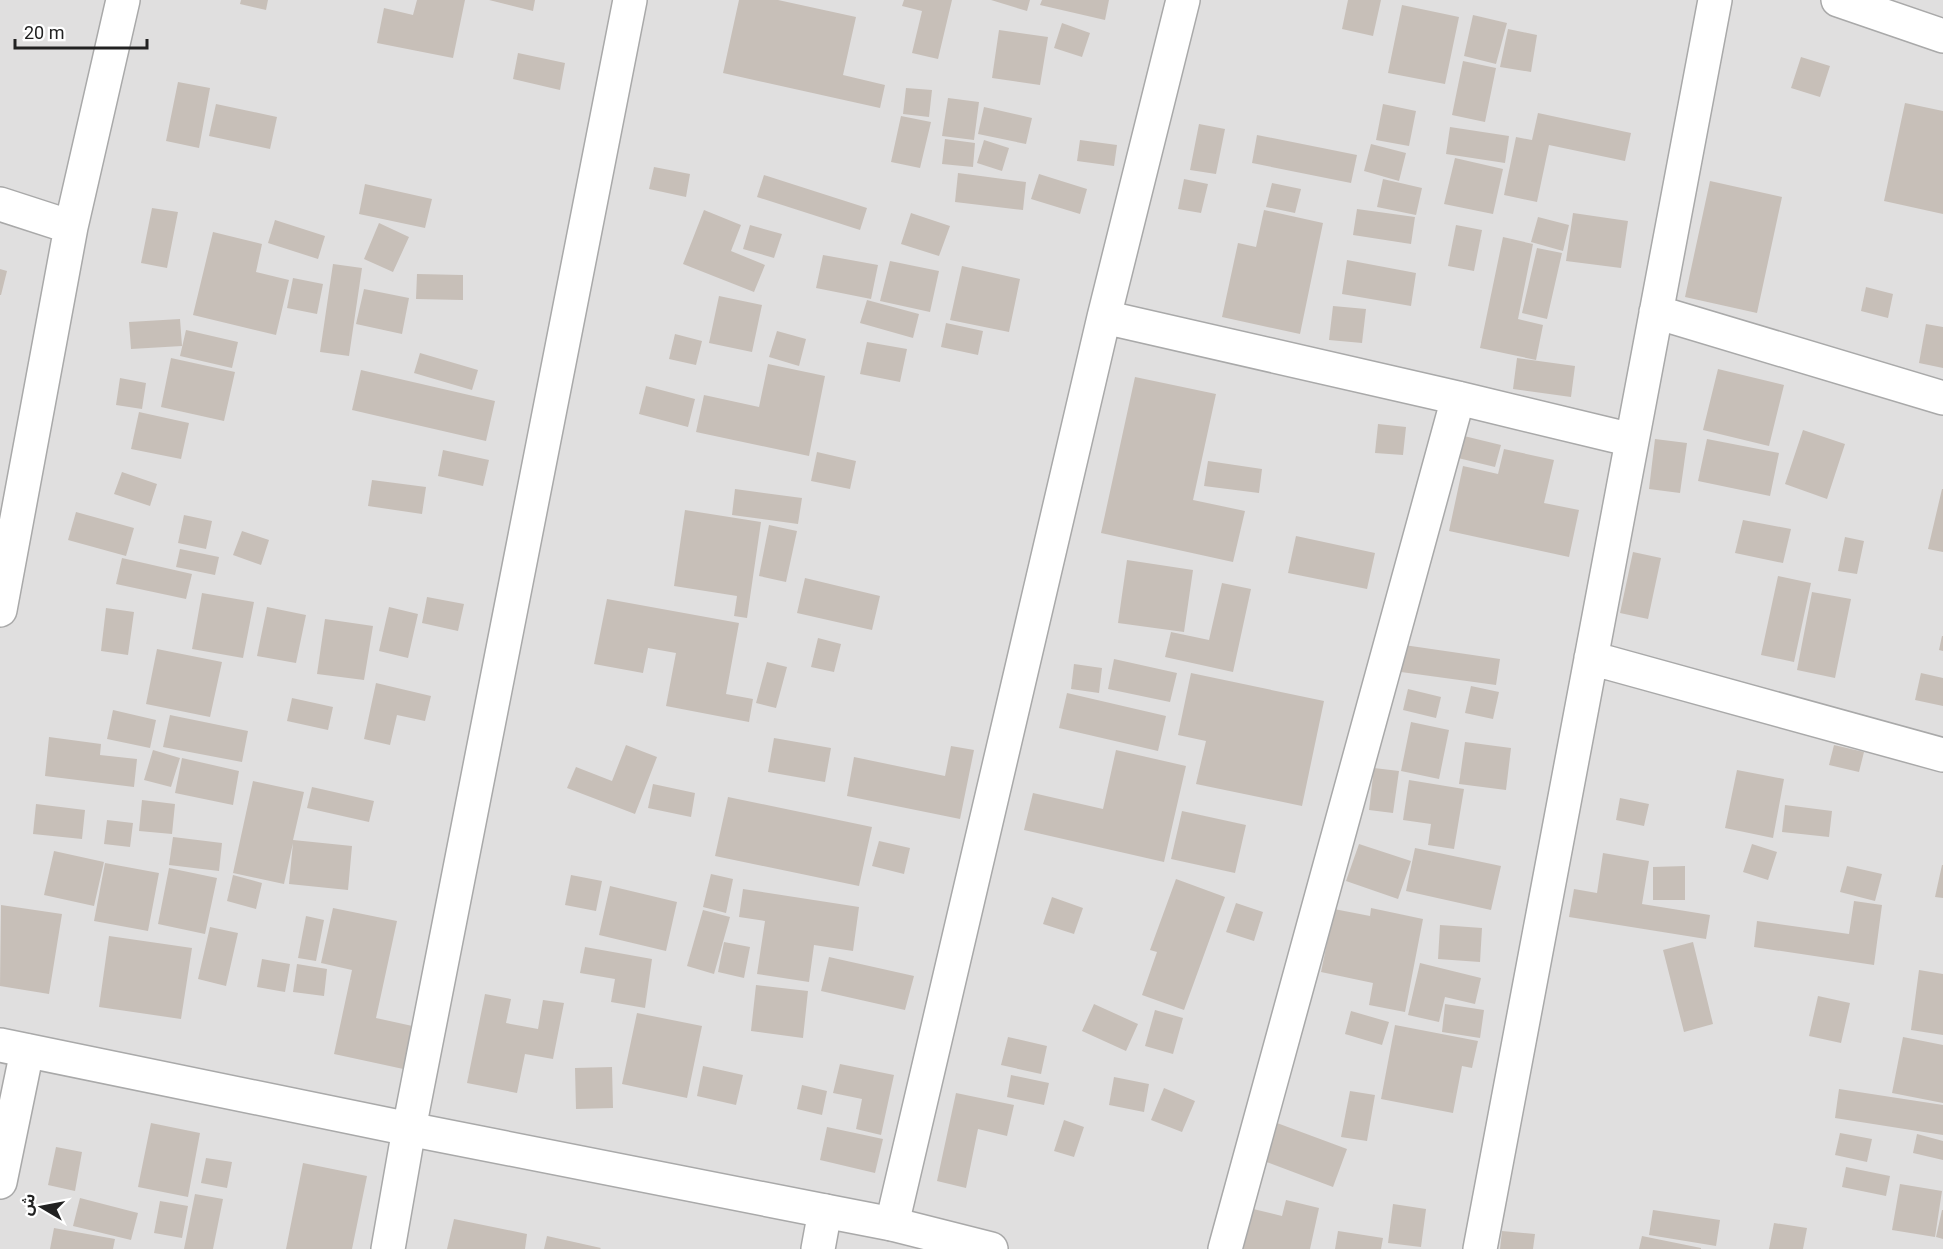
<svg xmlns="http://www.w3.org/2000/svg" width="1943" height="1249" font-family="Roboto,'Noto Sans Arabic',sans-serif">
<rect width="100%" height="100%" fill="#f2efe9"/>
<path fill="#e0dfdf" d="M0,0h1943v1249h-1943z"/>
<path fill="#c7bfb8" d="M241,0h27l-2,10 -26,-6z
M417,0h48l-12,58 -76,-15 7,-35 29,7z
M489,0h46l-2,11z
M739,0h39l78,17 -13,58 42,10 -5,23 -157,-35z
M904,0h48l-14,59 -26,-6 10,-42 -20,-5z
M991,0h39l-3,11z
M1042,0h67l-4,20 -65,-15z
M1348,0h33l-8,36 -31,-7z
M1402,5l57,12 -14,67 -57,-11z
M1473,15l34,8 -11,41 -32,-8z
M1062,23l28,10 -8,24 -28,-9z
M1508,29l29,6 -6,37 -31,-5z
M999,30l49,7 -8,48 -48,-7z
M518,53l47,10 -5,27 -47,-11z
M1801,57l29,9 -10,31 -29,-9z
M1463,61l33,7 -11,54 -33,-7z
M178,82l32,6 -11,60 -33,-7z
M906,88l26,2 -3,27 -26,-3z
M948,98l31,4 -5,38 -32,-4z
M1905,103l38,8v103l-59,-13z
M216,104l61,13 -7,32 -61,-13z
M1383,104l33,7 -7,35 -33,-6z
M984,107l48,11 -6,26 -48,-10z
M1538,113l93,20 -6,28 -76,-16 -12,57 -33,-7 12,-58 16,3z
M901,116l30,6 -11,46 -29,-6z
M1199,124l26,5 -9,45 -26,-4z
M1450,127l59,9 -4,27 -59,-9z
M1257,135l100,20 -6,28 -99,-20z
M945,139l30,4 -2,24 -31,-3z
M984,140l25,8 -7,23 -25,-8z
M1080,140l37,5 -3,21 -37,-5z
M1371,144l35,9 -7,28 -35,-10z
M1455,158l48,11 -10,45 -49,-10z
M654,167l36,7 -4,23 -37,-8z
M958,173l68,9 -3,28 -68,-8z
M1039,174l48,15 -7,25 -49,-15z
M764,175l103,33 -7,22 -103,-33z
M1184,179l24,5 -7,29 -23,-4z
M1383,179l39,9 -6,27 -39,-8z
M1710,181l72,16 -25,116 -72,-16z
M1272,183l29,6 -6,24 -29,-6z
M365,184l67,15 -7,29 -66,-14z
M152,208l26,4 -11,56 -26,-5z
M1357,209l58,8 -4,27 -58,-9z
M704,210l37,15 -10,26 34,14 -11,27 -71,-28z
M1264,210l59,13 -23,111 -78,-17 16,-74 18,4z
M911,213l39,13 -11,30 -38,-12z
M1573,213l55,8 -7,47 -55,-7z
M1538,217l31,8 -6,26 -32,-9z
M275,220l50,16 -7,23 -50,-16z
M379,223l30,14 -16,35 -29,-13z
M750,225l32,9 -8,24 -31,-9z
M1456,225l26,5 -8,41 -26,-5z
M213,232l49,12 -6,28 33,8 -13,55 -83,-20z
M1503,237l30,7 -15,75 25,6 -7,35 -56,-12z
M1537,248l25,5 -15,66 -25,-6z
M823,255l55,10 -7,34 -55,-11z
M1347,260l69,13 -5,33 -69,-12z
M890,261l49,10 -9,41 -50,-11z
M333,264l29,4 -13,88 -29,-4z
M962,266l58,13 -11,53 -59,-12z
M0,269l7,2 -6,24h-1z
M417,274l46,1v25l-47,-1z
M293,278l30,6 -6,30 -30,-6z
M1866,287l27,7 -5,24 -27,-7z
M364,289l45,9 -7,36 -46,-10z
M719,296l43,9 -10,47 -43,-9z
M867,300l52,14 -6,24 -53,-15z
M1333,306l33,3 -4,34 -33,-3z
M180,319l2,27 -51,3 -2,-27z
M946,323l37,8 -5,24 -37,-8z
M1926,324l17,3v41l-24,-5z
M186,330l52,12 -6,26 -52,-12z
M777,331l29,8 -7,27 -30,-9z
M675,334l27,7 -6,24 -27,-6z
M867,342l40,7 -7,33 -40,-8z
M420,353l58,17 -6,20 -58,-17z
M171,358l64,14 -11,49 -63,-14z
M1517,358l58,8 -4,31 -58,-8z
M768,364l57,12 -16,80 -113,-24 8,-37 55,12z
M1718,369l66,16 -15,61 -66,-16z
M361,370l134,31 -9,40 -134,-31z
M1135,377l81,17 -23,106 52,11 -12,51 -132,-29z
M120,378l26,5 -4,26 -26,-4z
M646,386l49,13 -7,28 -49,-13z
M139,412l50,11 -8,36 -50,-10z
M1378,424l28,3 -3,28 -28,-2z
M1803,430l42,14 -18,55 -42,-15z
M1464,436l37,9 -6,22 -37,-9z
M1655,439l32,4 -7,50 -31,-4z
M1707,439l72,14 -9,43 -72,-15z
M1504,449l50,11 -10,43 35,7 -10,47 -120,-26 14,-65 35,8z
M443,450l46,10 -6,26 -45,-10z
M817,452l39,9 -6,28 -39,-8z
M1208,461l54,8 -3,24 -55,-7z
M122,472l35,12 -7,22 -36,-12z
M372,480l54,7 -4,27 -54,-8z
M735,489l67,9 -4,26 -66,-9z
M1942,489h1v63l-15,-3z
M685,510l76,12 -14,96 -13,-2 3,-20 -63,-10z
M76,512l58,16 -8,28 -58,-16z
M184,515l28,6 -6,28 -28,-6z
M1743,520l48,9 -8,34 -48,-10z
M769,525l28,6 -11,51 -27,-6z
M242,531l27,9 -8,25 -28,-10z
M1296,536l79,17 -8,36 -79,-16z
M1845,537l19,4 -7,33 -19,-3z
M180,549l39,8 -4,18 -39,-8z
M1633,552l28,6 -13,61 -28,-6z
M122,558l70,16 -6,25 -70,-15z
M1127,560l66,10 -9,62 -66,-9z
M1778,576l33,7 -17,79 -33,-7z
M805,578l75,18 -8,34 -75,-17z
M1222,583l29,6 -18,83 -68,-15 6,-25 38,8z
M1812,592l39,7 -16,79 -38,-8z
M202,593l52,9 -11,56 -51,-9z
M427,597l37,7 -6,27 -36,-8z
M607,599l132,24 -13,71 27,5 -4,23 -83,-16 10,-53 -28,-5 -5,25 -49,-9z
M267,607l39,8 -10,48 -39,-7z
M389,607l29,7 -10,44 -29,-7z
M106,608l28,4 -6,43 -27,-4z
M325,619l48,7 -9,54 -47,-6z
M1942,636h1v15l-4,-1z
M818,638l23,6 -7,28 -23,-5z
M1404,645l96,14 -4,26 -95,-13z
M157,649l65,13 -12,55 -64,-13z
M1114,659l63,14 -7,29 -62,-13z
M767,662l20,5 -11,41 -20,-5z
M1074,664l28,4 -3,25 -28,-4z
M1191,673l133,28 -22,105 -106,-22 10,-43 -28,-6z
M1921,673l22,5v28l-28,-6z
M376,683l55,13 -6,25 -28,-6 -7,30 -26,-6z
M1471,686l28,6 -6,27 -28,-6z
M1408,689l33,8 -5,21 -33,-8z
M1067,693l99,23 -8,35 -99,-23z
M292,698l41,9 -5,23 -41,-9z
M113,710l43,10 -6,28 -43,-9z
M170,715l78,16 -6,31 -79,-15z
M1411,722l38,8 -10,49 -38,-8z
M49,737l52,7 -1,11 37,4 -3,28 -89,-11z
M774,738l57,10 -6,34 -57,-10z
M1465,742l46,6 -5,42 -47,-6z
M626,745l31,12 -22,57 -68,-26 9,-21 36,14z
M1834,745l30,7 -5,20 -30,-7z
M951,746l23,4 -14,69 -113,-23 7,-39 91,19z
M153,750l27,8 -9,29 -27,-7z
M1116,750l70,16 -22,96 -140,-32 9,-37 70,16z
M182,758l57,13 -6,34 -58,-12z
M1374,768l25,3 -6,42 -24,-3z
M1737,770l47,9 -11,59 -48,-10z
M1409,780l55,9 -10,60 -26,-4 3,-21 -28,-4z
M253,781l51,11 -11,48 59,6 -4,44 -59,-6 4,-41 -9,41 -51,-11z
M653,784l42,9 -4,24 -43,-9z
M312,787l62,14 -5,21 -62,-14z
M728,797l144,30 -13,59 -144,-30z
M1620,798l29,6 -5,22 -28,-6z
M142,800l33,4 -3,30 -33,-3z
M36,804l49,6 -3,29 -49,-5z
M1785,805l47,6 -3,26 -47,-5z
M1182,811l64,14 -11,48 -64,-14z
M107,820l26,3 -3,24 -26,-3z
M173,837l49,6 -3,28 -50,-6z
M879,841l31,7 -6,26 -32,-8z
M1359,844l52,17 -13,38 -52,-18z
M1752,844l25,8 -9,28 -25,-8z
M1415,848l86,18 -10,44 -85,-19z
M54,851l50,11 -10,44 -50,-11z
M1603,853l46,8 -7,43 68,11 -4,24 -137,-22 5,-28 23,4z
M105,863l54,10 -11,58 -54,-10z
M1942,865h1v33l-8,-1z
M1685,866v34h-32v-33z
M1847,866l35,8 -7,27 -35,-9z
M169,868l48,10 -12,56 -47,-10z
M711,874l22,5 -7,34 -23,-6z
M233,875l29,8 -6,26 -29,-8z
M571,875l31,6 -6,30 -31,-6z
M1176,879l49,18 -41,113 -42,-15 15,-43 -7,-2z
M610,886l67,16 -11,49 -67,-16z
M743,889l116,18 -6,44 -39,-6 -5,37 -52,-8 8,-53 -26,-4z
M1052,897l31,11 -9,26 -31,-10z
M1854,901l28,4 -8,60 -120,-18 3,-26 92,13z
M1236,903l27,9 -9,29 -28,-9z
M1,905l61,9 -13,80 -49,-8z
M333,908l64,13 -21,97 41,9 -9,43 -74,-16 18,-84 -31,-7z
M1371,908l52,11 -18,93 -36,-7 4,-22 -52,-11 13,-63 36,7z
M703,910l27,7 -16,57 -27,-8z
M306,916l18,4 -8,41 -18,-3z
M1440,925l42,3 -2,34 -42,-3z
M210,927l28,6 -12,53 -28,-7z
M109,936l83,12 -11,71 -82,-12z
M724,942l26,5 -6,31 -26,-6z
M1693,942l20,82 -29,8 -21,-82z
M585,947l67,12 -7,49 -34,-6 4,-23 -35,-6z
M829,957l85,19 -9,34 -84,-19z
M262,959l28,5 -5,28 -28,-5z
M1420,963l61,15 -6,26 -30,-7 -6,25 -31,-7z
M297,964l30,5 -3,27 -31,-4z
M1919,970l24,4v61l-32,-5z
M756,985l52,6 -5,47 -52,-7z
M485,994l26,5 -5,24 32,6 5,-29 21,3 -11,56 -28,-5 -8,39 -50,-10z
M1818,996l32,7 -9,40 -32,-7z
M1094,1004l44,20 -12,27 -44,-20z
M1445,1004l39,6 -4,28 -38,-6z
M1155,1010l28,8 -10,36 -28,-8z
M1351,1011l38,11 -7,23 -37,-11z
M637,1013l65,13 -15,72 -65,-14z
M1395,1025l83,16 -6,27 -10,-2 -9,47 -72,-14z
M1008,1037l39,9 -6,28 -40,-9z
M1903,1037l40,8v58l-51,-10z
M840,1064l54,11 -13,60 -25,-6 6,-30 -29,-6z
M703,1066l40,9 -7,30 -39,-9z
M612,1067l1,41 -37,1 -1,-41z
M1011,1075l38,8 -5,22 -37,-8z
M1114,1077l35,7 -5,28 -35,-7z
M802,1085l25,6 -5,24 -25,-6z
M1164,1088l31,13 -13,31 -31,-12z
M1839,1089l104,16v30l-108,-17z
M1350,1091l25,4 -8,46 -26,-4z
M956,1093l58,12 -7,31 -29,-7 -12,59 -29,-7z
M1064,1120l20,7 -10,30 -20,-6z
M151,1123l49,10 -12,64 -50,-10z
M1277,1123l70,26 -14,38 -69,-26z
M827,1127l56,12 -8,34 -55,-13z
M1840,1133l32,6 -5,23 -32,-7z
M1917,1134l26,7v19l-30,-7z
M56,1147l26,5 -7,39 -27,-6z
M206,1158l26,4 -5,26 -26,-5z
M303,1163l64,13 -15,73h-66z
M1846,1167l44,9 -4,20 -44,-9z
M1900,1184l42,7 -7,46 -43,-7z
M195,1194l28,5 -10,50h-29z
M80,1198l58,15 -7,27 -58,-14z
M1286,1200l33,8 -9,41h-71l10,-41 33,8z
M160,1201l28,5 -6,32 -28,-5z
M1393,1204l33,5 -5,38 -33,-4z
M1653,1210l67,10 -4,26 -67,-11z
M1942,1210h1v29l-7,-2z
M454,1219l73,15 -2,15h-78z
M1774,1223l33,5 -4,21h-34z
M54,1228l61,11 -2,10h-63z
M1338,1231l45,7 -2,11h-46z
M1502,1231l33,3 -2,15h-33z
M547,1236l54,12 -1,1h-56z
M1642,1236l59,12v1h-62z"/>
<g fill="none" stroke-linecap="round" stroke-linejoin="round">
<g stroke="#a9a9a9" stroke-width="36">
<path id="minor" d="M1838,0l105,36
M0,204l71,23
M1656,312l287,86
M1104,317l354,81 174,42
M0,610l71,-383 52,-227
M1591,658l352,97
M0,1182l27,-131
M892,1224l212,-907 79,-317
M388,1249l21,-120 221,-1129
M818,1249l7,-38
M1225,1249l233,-851
M1480,1249l235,-1249"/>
</g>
<g stroke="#a9a9a9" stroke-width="36">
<path id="tertiary" d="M0,1045l409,84 416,82 67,13 99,25"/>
</g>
<use href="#minor" stroke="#fff" stroke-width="33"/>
<use href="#tertiary" stroke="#fff" stroke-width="33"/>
</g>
<g transform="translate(42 1207) rotate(280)" stroke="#ffffff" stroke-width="4.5" paint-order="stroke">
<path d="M0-4.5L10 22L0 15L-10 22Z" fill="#222222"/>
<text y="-9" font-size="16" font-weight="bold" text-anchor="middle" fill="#222222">ش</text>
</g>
<path d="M15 39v9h132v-9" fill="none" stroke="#222222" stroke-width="3"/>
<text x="24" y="39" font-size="18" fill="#222222" stroke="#ffffff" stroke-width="4.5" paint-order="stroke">20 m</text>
</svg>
